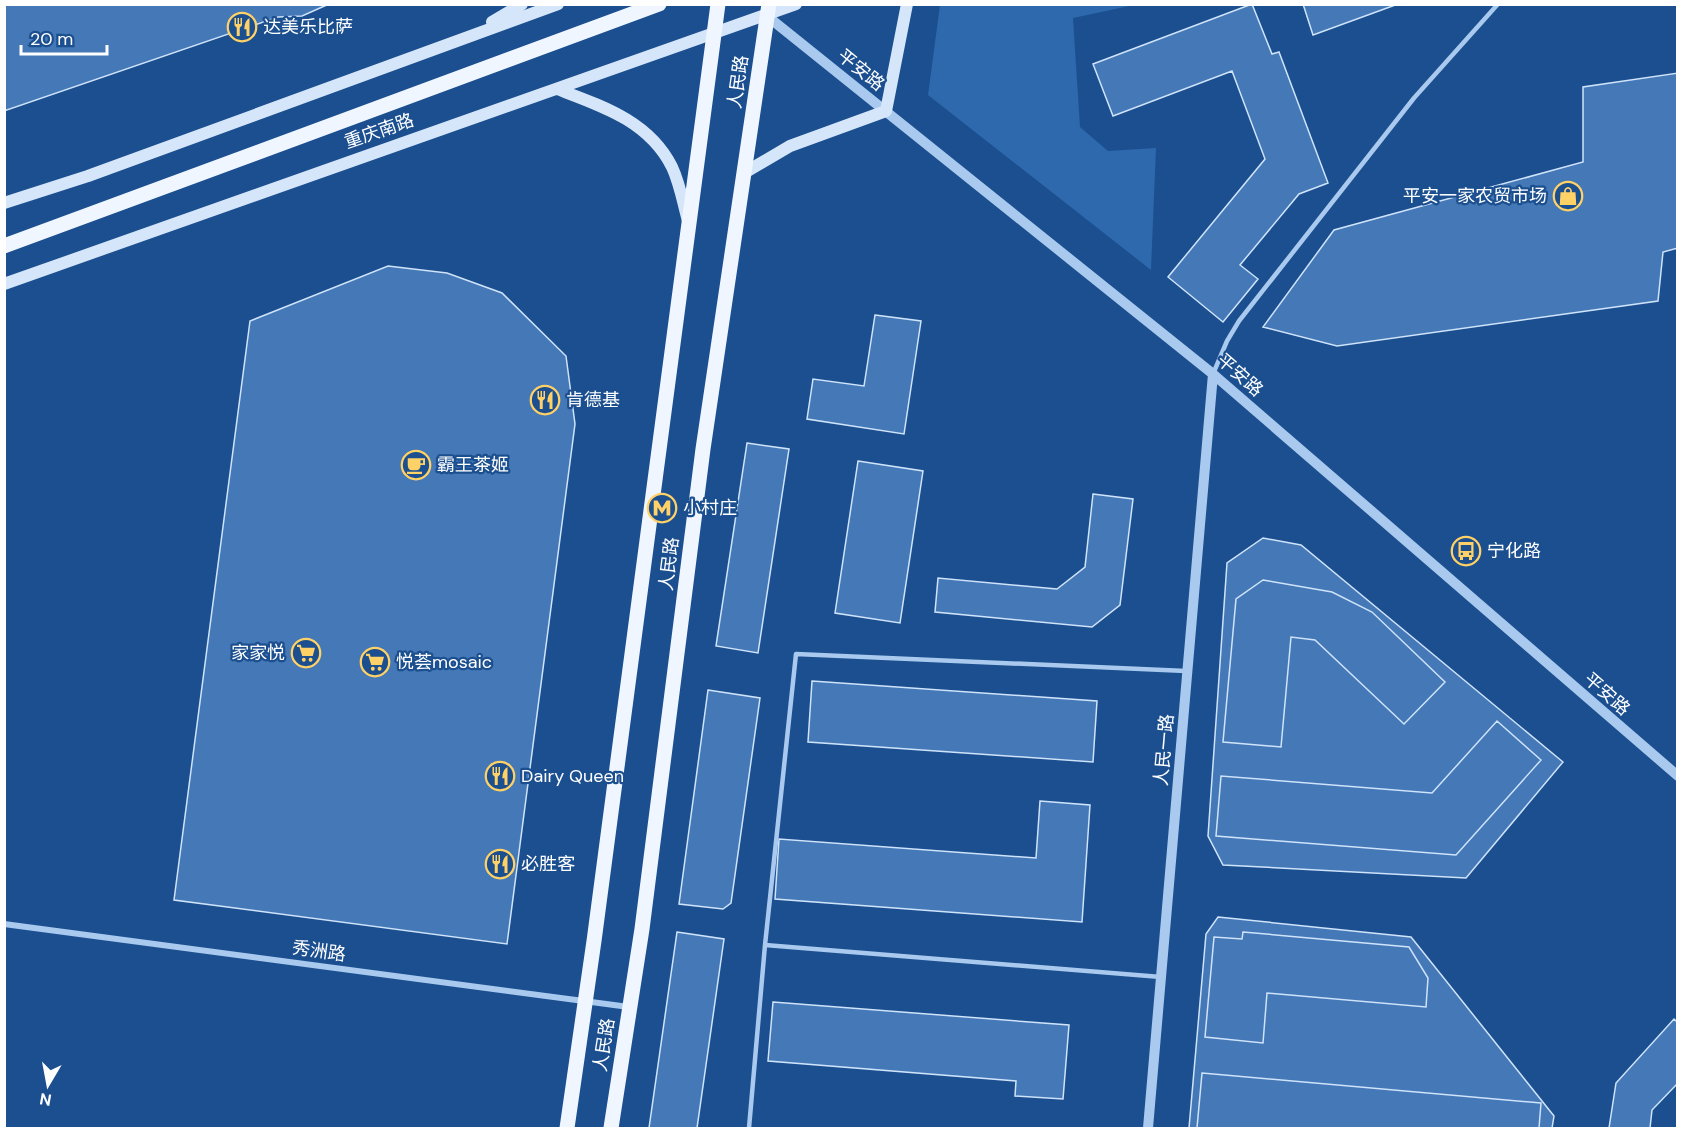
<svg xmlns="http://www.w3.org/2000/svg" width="1682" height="1133" font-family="'DM Sans','Noto Sans SC',sans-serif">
<rect width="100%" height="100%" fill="#1b4f8f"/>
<path fill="#2e69ad" d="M940,5h194l-61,13 7,109 28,24 48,-3 -5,122 -223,-175z"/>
<path fill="#4478b7" stroke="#cfe3fa" stroke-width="1.5" d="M4,4h325l-27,12 -24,1 -274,94z
M1252,4l20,50 7,-2 49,131 -29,11 -59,71 18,14 -35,43 -55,-45 97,-118 -33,-88 -119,45 -20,-52z
M1303,4h95l-85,31z
M1678,73v175l-15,4 -5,49 -321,45 -74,-19 71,-97 249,-68v-75z
M388,266l59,7 55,20 64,63 9,68 -68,520 -333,-44 76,-579z
M875,315l46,6 -17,113 -97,-15 6,-40 51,7z
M747,443l42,6 -31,204 -42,-7z
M858,461l65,10 -23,152 -65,-10z
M1093,494l40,5 -13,106 -28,22 -157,-15 3,-34 119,11 28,-22z
M1263,538l38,7 262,217 -97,116 -243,-13 -15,-29 19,-273z
M1263,580l69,12 40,20 73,70 -41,42 -89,-84 -24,-3 -10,110 -58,-5 13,-143z
M812,681l285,20 -4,61 -285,-20z
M708,690l52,8 -29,205 -8,6 -44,-5z
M1497,721l44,39 -85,95 -240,-19 5,-60 211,17z
M1040,801l50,4 -8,117 -307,-23 4,-60 257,19z
M1218,917l193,20 143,179 -2,12h-363l17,-194z
M677,932l47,7 -27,189h-48z
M1243,932l166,15 19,31 -2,29 -159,-14 -4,50 -58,-6 9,-100 28,2z
M773,1002l296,23 -6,74 -48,-3 1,-15 -248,-20z
M1674,1019l4,4v60l-26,27 -2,18h-41l7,-45z
M1202,1073l339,30 -2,25h-342z"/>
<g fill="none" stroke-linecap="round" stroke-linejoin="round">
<path stroke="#a9c9ee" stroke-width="4.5" d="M1213,374l14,-33 12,-20 175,-223 84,-94
M765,945l396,32
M749,1128l16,-183 31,-291 390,17"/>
<path stroke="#a9c9ee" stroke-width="6" d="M4,924l625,83"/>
<path stroke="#a9c9ee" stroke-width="10" d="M767,16l446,358 465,402
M1148,1128l65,-754"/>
<path stroke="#d6e6fa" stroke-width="12" d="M492,22l30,-18
M557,89c45,17 92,32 115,78 8,17 11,36 16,54
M744,173l46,-27 96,-35 21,-107
M4,203l84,-27 470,-172
M4,284l792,-280"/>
<path stroke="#f0f6ff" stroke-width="15" d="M4,246l655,-242
M567,1128l27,-187 124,-937
M611,1128l31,-199 61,-480 66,-445"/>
</g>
<defs>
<g id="restaurant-ring" transform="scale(1.5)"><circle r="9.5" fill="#1b4f8f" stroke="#ffd166" stroke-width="1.5"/><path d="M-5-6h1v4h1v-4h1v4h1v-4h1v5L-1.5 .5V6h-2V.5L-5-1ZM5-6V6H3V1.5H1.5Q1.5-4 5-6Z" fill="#ffd166"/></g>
<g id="shop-ring" transform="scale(1.5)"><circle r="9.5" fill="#1b4f8f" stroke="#ffd166" stroke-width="1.5"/><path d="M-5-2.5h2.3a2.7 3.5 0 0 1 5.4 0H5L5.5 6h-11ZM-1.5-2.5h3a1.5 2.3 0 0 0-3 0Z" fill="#ffd166"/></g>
<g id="cafe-ring" transform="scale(1.5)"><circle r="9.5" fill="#1b4f8f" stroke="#ffd166" stroke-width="1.5"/><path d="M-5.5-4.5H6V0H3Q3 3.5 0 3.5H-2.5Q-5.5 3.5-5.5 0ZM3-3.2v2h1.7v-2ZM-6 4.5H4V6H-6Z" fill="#ffd166"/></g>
<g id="metro-ring" transform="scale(1.5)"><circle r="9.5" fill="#1b4f8f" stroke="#ffd166" stroke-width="1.5"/><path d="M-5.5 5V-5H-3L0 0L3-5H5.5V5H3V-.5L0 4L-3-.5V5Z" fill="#ffd166"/></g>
<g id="bus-ring" transform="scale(1.5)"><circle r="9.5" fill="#1b4f8f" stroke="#ffd166" stroke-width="1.5"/><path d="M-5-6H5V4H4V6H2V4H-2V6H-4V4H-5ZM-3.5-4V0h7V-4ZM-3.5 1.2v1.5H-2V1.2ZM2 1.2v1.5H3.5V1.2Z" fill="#ffd166"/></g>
<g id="supermarket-ring" transform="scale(1.5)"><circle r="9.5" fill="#1b4f8f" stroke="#ffd166" stroke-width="1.5"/><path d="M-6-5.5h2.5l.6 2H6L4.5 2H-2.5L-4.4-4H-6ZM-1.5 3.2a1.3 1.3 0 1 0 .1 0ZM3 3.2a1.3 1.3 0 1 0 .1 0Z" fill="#ffd166"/></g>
</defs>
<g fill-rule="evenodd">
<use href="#restaurant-ring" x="242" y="27"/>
<use href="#shop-ring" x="1568" y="196"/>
<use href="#restaurant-ring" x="545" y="400"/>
<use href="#cafe-ring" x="416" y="465"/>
<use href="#metro-ring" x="662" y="508"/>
<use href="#bus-ring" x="1466" y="551"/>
<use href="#supermarket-ring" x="306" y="653"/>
<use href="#supermarket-ring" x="375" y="662"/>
<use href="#restaurant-ring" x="500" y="776"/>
<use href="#restaurant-ring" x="500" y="864"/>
</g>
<g text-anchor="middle" stroke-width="4.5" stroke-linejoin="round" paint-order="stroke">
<g font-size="18" fill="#fff" stroke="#1b4f8f" text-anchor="start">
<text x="263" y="33">达美乐比萨</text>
<text x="1547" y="202" text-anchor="end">平安一家农贸市场</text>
<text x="566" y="406">肯德基</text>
<text x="437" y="471">霸王茶姬</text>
<text x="683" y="514">小村庄</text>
<text x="1487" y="557">宁化路</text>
<text x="285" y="659" text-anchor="end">家家悦</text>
<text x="396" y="668">悦荟mosaic</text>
<text x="521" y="782">Dairy Queen</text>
<text x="521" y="870">必胜客</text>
</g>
<g font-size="18" fill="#fff" stroke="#1b4f8f">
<text transform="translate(861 70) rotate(39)" y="6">平安路</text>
<text transform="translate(738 82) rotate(-82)" y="6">人民路</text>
<text transform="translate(379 131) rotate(-19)" y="6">重庆南路</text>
<text transform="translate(1240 375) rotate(41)" y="6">平安路</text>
<text transform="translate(669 564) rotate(-83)" y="6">人民路</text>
<text transform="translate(1607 694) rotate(41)" y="6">平安路</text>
<text transform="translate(1164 750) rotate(-85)" y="6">人民一路</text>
<text transform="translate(319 951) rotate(8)" y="6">秀洲路</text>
<text transform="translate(604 1045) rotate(-81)" y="6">人民路</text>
</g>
</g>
<rect width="1682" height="1133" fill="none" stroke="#ffffff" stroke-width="12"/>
<g transform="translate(48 1085) rotate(190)" stroke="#1b4f8f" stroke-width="4.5" paint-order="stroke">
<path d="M0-4.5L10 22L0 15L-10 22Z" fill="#ffffff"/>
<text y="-9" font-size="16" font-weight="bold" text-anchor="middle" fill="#ffffff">N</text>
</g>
<path d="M21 45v9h86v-9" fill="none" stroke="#ffffff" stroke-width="3"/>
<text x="30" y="45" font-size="18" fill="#ffffff" stroke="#1b4f8f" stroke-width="4.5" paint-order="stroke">20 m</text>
</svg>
